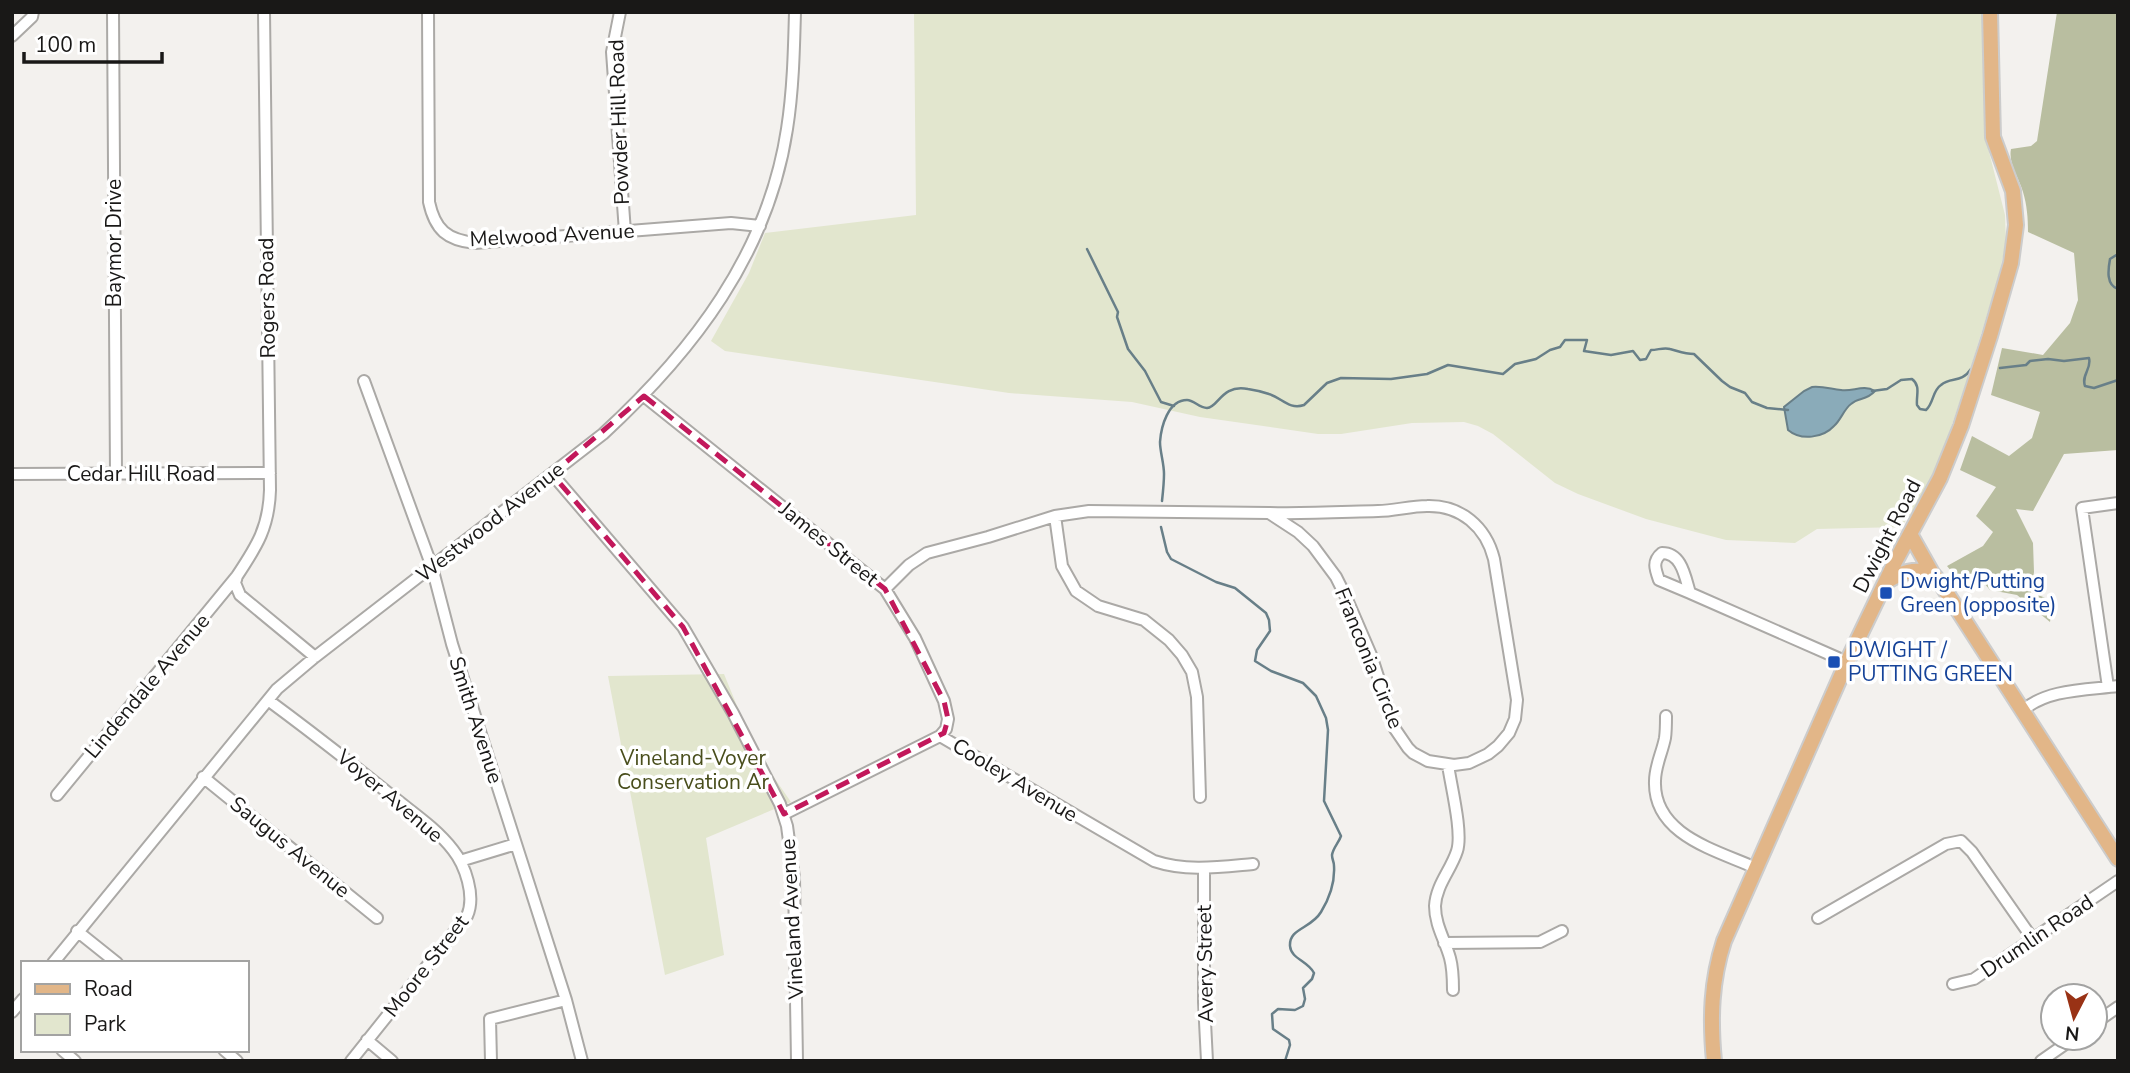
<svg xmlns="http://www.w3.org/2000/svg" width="2130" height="1073" font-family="'Nunito Sans',sans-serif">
<rect width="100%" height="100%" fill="#f3f1ee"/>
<path fill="#e2e6ce" d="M914,12h1069l2,124 20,79 1,28 -8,36 -32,104 -30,89 -9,19 -26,36 -84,2 -22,14 -69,-3 -80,-21 -68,-25 -23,-11 -62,-49 -15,-8 -14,-4 -52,1 -71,11h-23l-118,-17 -68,-15 -123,-9 -284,-42 -14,-10 38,-68 16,-40 151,-18z
M724,674l31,76 36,52 -85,36 18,117 -59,20 -57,-299z"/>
<path fill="#b9bea0" d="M2057,12h61v438l-54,4 -31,57 -17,-2 17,34 1,29 -3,20 22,9 -3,21 -33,-27 -27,-5 -14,-16 -16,8 -13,-16 36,-20 10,-14 -17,-16 20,-29 -36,-17 12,-34 37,20 23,-18 8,-26 -49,-17 11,-47 41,7 27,-32 8,-23 -4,-47 -46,-21c0,-14 -1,-27 -5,-40 -4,-14 -15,-29 -12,-43l20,-3 6,-5z"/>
<path fill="#8aabb9" stroke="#687f88" stroke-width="2" d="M1812,387c11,-1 19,2 29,3 12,2 22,-6 34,1 -9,10 -16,6 -24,13 -7,5 -10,16 -17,22 -11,12 -33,15 -46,4l-4,-23 20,-16z"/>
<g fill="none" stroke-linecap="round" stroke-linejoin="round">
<path stroke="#687f88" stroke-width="2.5" d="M1087,249l31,63 -1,5 11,32 17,22 16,31 13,4
M2118,254l-8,5c-2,11 -4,26 8,30
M2000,368l26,-3 4,-4 18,-2 16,2 25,-3c3,11 -8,17 -4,28l9,2 24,-8
M1872,391l15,-2 14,-9 11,-1c9,7 4,16 5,26l3,4 6,1c8,-7 6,-19 15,-25 10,-9 20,-1 30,-16
M1162,501c1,-9 2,-18 2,-27 0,-11 -4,-22 -4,-32 1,-15 8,-42 27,-42 7,0 12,8 20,8 12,-1 14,-24 41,-19 7,1 15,3 21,5 13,4 20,16 35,11l23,-22 14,-5 50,1 36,-5 21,-9 55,9 12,-10 21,-5 14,-9 10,-3 5,-7h22l-3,11 27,4 22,-4 7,9 6,-1 5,-9c7,0 13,-3 19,-1 8,2 15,5 24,5l28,27 8,6 15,6 7,9 15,6 21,2
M1161,527l6,25 4,7 45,23 19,6 31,25 3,7 1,11 -13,19 -2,11 16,10 32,12 13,13 10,22 2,12 -4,71 17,35c-2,6 -8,12 -9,19 0,5 2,6 2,11 1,16 -5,33 -13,46 -10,17 -32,16 -31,34 1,13 18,15 24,27l-2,6 -9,9 2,11 -2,7 -8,4 -17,-1 -6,5 1,15 16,11 1,5 -5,16"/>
<g stroke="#aba9a6" stroke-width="14">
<path id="minor" d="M113,12l3,462
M428,12l1,190c6,28 18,38 46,41l256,-20 29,3
M620,12l-8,40 13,180
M12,36l20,-19 1,-5
M364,381l68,186 20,77 114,356 16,61
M644,396l241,193 30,49 29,63 4,18 -2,10 -6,7
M12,474l258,-1
M552,474l131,153 50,86 47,91 7,22 7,52 3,183
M1055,516l7,50 14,25 22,15 46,14 25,20 13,15 10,17 5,25 3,100
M237,576l-2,7 5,12 75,62
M885,589l24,-24 18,-12 61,-16 67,-21 34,-5 180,2 29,19 15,14 23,31 10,20 25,58 24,74 13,19 5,5 15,8 26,4 15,-2 19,-9 10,-8 11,-13 6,-14 2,-19 -23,-141c-8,-32 -33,-54 -67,-53 -17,0 -33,5 -49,5 -36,1 -73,3 -109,2
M1690,593l-31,-13c-4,-11 -7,-19 3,-27 20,0 23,24 28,40l157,69
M2108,687l-26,-179 36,-5
M268,700c42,31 83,63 124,96 21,17 44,32 61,54 12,15 23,46 14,66l-116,145
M2022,711c25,-22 64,-21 96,-25
M1666,716c0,8 0,15 -1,22 -3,15 -10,28 -10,43 -2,54 61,69 101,87
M1448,765c3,21 15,68 9,86 -6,19 -21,34 -22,55 0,19 10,34 15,52 3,11 3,22 3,32
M203,777l174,141
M57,795l180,-219c20,-30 32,-49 33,-86l-6,-478
M784,814l156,-78 214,125c33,11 66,6 99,3
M460,861l56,-17
M1204,868v134l3,59
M1818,918l128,-74 15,-3 11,11 60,86
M77,931l40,32
M1444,943l96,-1 22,-11
M53,963l224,-274 38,-32 288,-223c90,-83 165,-180 184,-305 6,-38 7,-78 8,-117
M1953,984l21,-5 144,-98
M12,1012l11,-13
M2095,1023l23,-16
M367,1040l25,21
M62,1050l13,11
M224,1050l13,11
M491,1061l-1,-42 76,-19
M2041,1061l33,-23"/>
</g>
<g stroke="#ccc" stroke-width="18">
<path id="major" d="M1910,534l22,39
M1886,582c15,-10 28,-14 46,-9l9,11 177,275
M1714,1061c-4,-42 -3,-80 10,-120l123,-279 48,-100 45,-84 21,-52 29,-90 21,-73 5,-38 -3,-34 -20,-54 -3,-125"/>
</g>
<use href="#minor" stroke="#fff" stroke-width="10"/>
<use href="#major" stroke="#e2b688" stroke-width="14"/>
</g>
<path fill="none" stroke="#c2185b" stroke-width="5" stroke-dasharray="14 9" stroke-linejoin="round" d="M644,396l241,193 59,112 4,18 -4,14 -160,81 -101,-187 -131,-153z"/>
<g fill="#1a4fb4" stroke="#fff" stroke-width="2.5">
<rect x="1879" y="586" width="14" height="14" rx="3.5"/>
<rect x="1827" y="655" width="14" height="14" rx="3.5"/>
</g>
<g text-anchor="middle" stroke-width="7" stroke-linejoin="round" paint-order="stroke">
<g font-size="21" fill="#191817" stroke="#fff">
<text transform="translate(619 122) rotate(-92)" y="7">Powder Hill Road</text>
<text transform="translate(552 235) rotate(-3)" y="7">Melwood Avenue</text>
<text transform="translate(114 243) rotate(-90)" y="7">Baymor Drive</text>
<text transform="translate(267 298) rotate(-91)" y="7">Rogers Road</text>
<text x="141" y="481">Cedar Hill Road</text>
<text transform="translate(490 522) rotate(-38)" y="7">Westwood Avenue</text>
<text transform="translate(1887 536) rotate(-63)" y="7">Dwight Road</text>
<text transform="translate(829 544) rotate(39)" y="7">James Street</text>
<text transform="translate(1369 658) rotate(68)" y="7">Franconia Circle</text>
<text transform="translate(147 686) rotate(-50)" y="7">Lindendale Avenue</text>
<text transform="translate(476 720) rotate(72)" y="7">Smith Avenue</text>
<text transform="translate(1015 780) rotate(31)" y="7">Cooley Avenue</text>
<text transform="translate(390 796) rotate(40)" y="7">Voyer Avenue</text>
<text transform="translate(290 847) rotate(39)" y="7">Saugus Avenue</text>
<text transform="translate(792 919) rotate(-93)" y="7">Vineland Avenue</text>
<text transform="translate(2037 936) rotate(-34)" y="7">Drumlin Road</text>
<text transform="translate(1205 964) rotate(-91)" y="7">Avery Street</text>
<text transform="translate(426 966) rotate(-52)" y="7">Moore Street</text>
</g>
<g font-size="21" fill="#164399" stroke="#fff" text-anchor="start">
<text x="1900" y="588">Dwight/Putting<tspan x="1900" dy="24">Green (opposite)</tspan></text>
<text x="1848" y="657">DWIGHT /<tspan x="1848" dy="24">PUTTING GREEN</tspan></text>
</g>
<g font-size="21" fill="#494e1c" stroke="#fff">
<text x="693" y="765">Vineland-Voyer<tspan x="693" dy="24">Conservation Ar</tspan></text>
</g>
</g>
<rect width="2130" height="1073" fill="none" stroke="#191817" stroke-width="28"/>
<rect x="21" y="961" width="228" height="91" fill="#ffffff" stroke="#a3a3a2" stroke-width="2"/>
<rect x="35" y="984" width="35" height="10" fill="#e2b688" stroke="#a3a3a2" stroke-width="2"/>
<text x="84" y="996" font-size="21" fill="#191817">Road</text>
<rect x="35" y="1014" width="35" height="21" fill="#e2e6ce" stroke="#a3a3a2" stroke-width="2"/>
<text x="84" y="1031" font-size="21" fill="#191817">Park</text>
<g transform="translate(2074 1017) rotate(186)"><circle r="33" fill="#ffffff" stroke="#a3a3a2" stroke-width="2"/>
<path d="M0-5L12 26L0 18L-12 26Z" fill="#993215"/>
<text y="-10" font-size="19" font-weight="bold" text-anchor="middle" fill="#191817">N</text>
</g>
<path d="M24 52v10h138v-10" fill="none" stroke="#191817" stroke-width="3.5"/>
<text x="35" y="52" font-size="21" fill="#191817" stroke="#ffffff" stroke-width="5" paint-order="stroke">100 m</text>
</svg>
